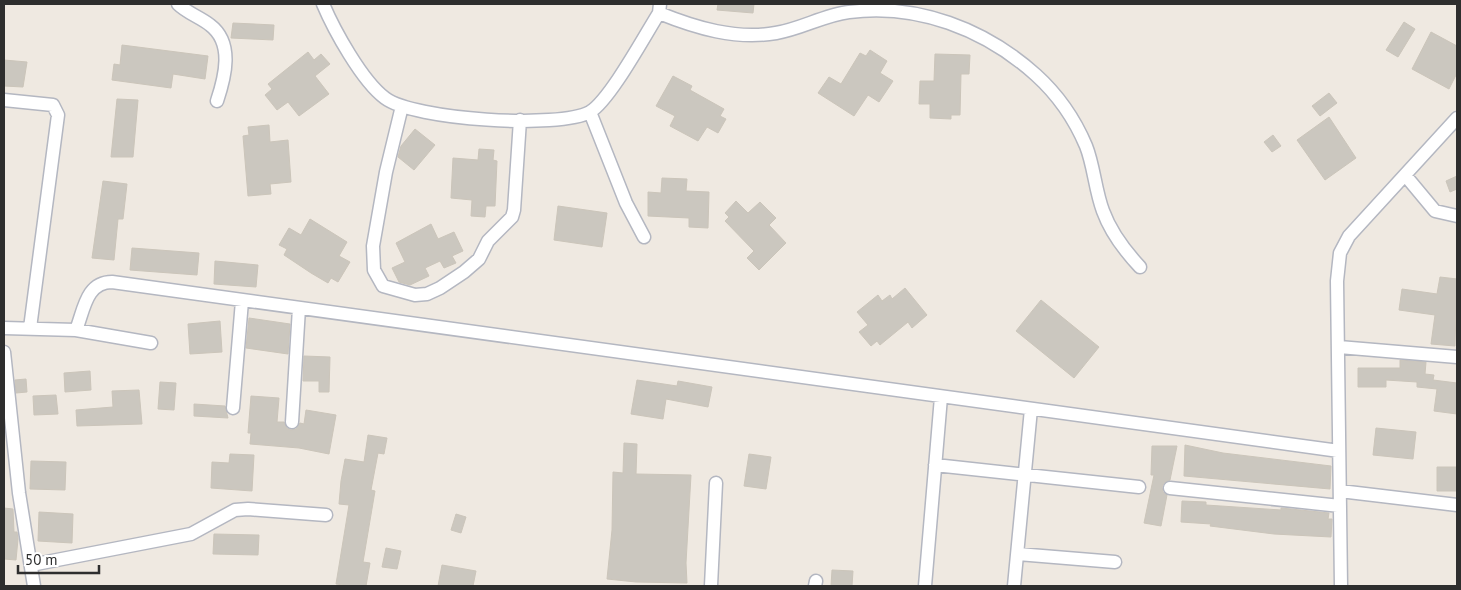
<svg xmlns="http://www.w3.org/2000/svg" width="1461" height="590" font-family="'PT Sans',sans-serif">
<rect width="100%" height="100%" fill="#efe9e1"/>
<path fill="#cbc7bf" stroke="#cbc5ba" d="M718,4h36l-1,9 -36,-3z
M1404,22l11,7 -17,28 -12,-7z
M233,23l41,2 -1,15 -42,-2z
M1431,32l26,14v27l-8,16 -37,-20z
M122,45l86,11 -3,23 -32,-5 -2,14 -59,-8 2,-16 6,1z
M870,50l17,11 -7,12 13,8 -14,21 -11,-7 -14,21 -36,-23 11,-16 12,7 19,-31 6,3z
M308,52l6,8 7,-6 9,10 -15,12 14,18 -30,22 -11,-14 -11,8 -12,-15 7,-6 -4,-5z
M935,54l35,1 -1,19h-8l-1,41h-9v4l-21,-1v-14h-11l1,-23h14z
M4,60l23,2 -4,25 -19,-1z
M673,76l19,10 -2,4 34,19 -4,7 6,3 -8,14 -11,-6 -9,14 -28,-15 5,-10 -19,-10z
M1329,93l8,10 -17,13 -8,-10z
M117,99l21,1 -5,57h-22z
M1329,117l27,41 -31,22 -28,-40z
M269,125l1,17 18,-2 3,42 -21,2 1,10 -23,2 -5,-60 6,-1 -1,-8z
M415,129l20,16 -21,25 -16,-13 3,-11z
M1273,135l8,11 -9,6 -8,-10z
M479,149l15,1 -1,10 4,1 -2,45h-9l-1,11 -14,-1 1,-16 -21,-2 2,-40 25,2z
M1457,176v13l-7,3 -4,-11z
M662,178l25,1 -1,12 23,1 -1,36 -19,-1v-9l-41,-2v-24l13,1z
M103,181l24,3 -4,35h-5l-4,41 -22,-2z
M736,201l12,12 12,-11 16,16 -7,7 17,18 -27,27 -12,-12 7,-7 -29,-30 4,-4 -4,-4z
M558,206l49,7 -5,34 -48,-7z
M310,219l37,23 -8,14 11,6 -12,20 -7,-4 -3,5 -17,-10 -27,-18 3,-6 -8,-4 10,-17 12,7z
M431,224l7,15 16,-7 9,19 -11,5 4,7 -12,5 -4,-7 -15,7 4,8 -19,9 -11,-3 -7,-14 13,-6 -9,-19z
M132,248l67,5 -2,22 -67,-5z
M215,261l43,4 -2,22 -42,-3z
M1440,277l17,2 -2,67 -24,-2 4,-29 -36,-5 3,-21 35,5z
M905,288l22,27 -15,13 -4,-6 -28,23 -3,-4 -6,5 -12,-14 9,-7 -11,-13 21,-17 4,6 8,-6 2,4z
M1041,300l58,47 -25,31 -58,-47z
M249,318l41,6 -2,30 -42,-6z
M220,321l2,31 -32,2 -2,-30z
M304,356l26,1 -1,35h-10v-11h-16z
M1400,360l26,2 -1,12 9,1 -1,5 24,3v31l-23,-3 3,-22 -20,-2v-5l-31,-2v7h-28v-19h42z
M90,371l1,19 -26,2 -1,-19z
M26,379l1,13 -11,1 -1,-13z
M637,380l40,6 1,-5 34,6 -4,20 -42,-8 -3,20 -32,-5z
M160,382l16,1 -2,27 -16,-1z
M139,390l3,34 -65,2 -1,-16 37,-3 -1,-16z
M56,395l2,19 -24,1 -1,-19z
M251,396l28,2 -2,24h7l3,6 4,2 5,-1 4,-6 4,1 2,-14 30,5 -7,39 -30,-6 -49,-4 1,-11h-3z
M194,404l31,2 3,12 -34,-2z
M1376,428l40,4 -3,27 -40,-4z
M368,435l19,3 -3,16 -6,-1 -7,37 4,1 -12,71 7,1 -4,23h-16l-14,-2 13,-79 -10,-1 2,-23 4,-22 19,3z
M624,443l13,1 -1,30 55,1 -5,88 1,20 -51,-1 -29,-3 5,-49 1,-58 10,1z
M1185,445l38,8 108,13 -1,23 -146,-13z
M1152,446h25l-7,34 -6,3 -2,4 1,5 4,3 -6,31 -17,-3 10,-48h-3z
M230,454l24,1 -2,36 -41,-3 1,-26 17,1z
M749,454l22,3 -5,32 -22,-3z
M31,461l35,1 -1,28 -35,-1z
M1437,467h20v24h-20z
M1182,501l24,1v3l75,5v-2l48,5 -1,6h4l-1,18 -57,-3 -64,-8 1,-2 -30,-2z
M4,508l9,1 1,23h3l1,7 -2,21 -12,-1z
M39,512l34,2 -1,29 -34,-2z
M456,514l10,3 -5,16 -10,-3z
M214,534l45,1 -1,20 -45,-1z
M386,548l15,3 -4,18 -15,-2z
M442,565l34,6 -3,15h-35z
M832,570l21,1 -1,15h-21z"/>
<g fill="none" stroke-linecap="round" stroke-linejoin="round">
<g stroke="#b4b7c1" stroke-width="15">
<path id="street" d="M178,4c9,9 22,13 32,21 24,18 15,52 7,76
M323,4c11,26 39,77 62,94 29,22 174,31 205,14 20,-12 55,-77 69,-99l1,-9
M659,13c37,15 77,27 117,20 25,-4 48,-18 73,-21 68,-9 136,17 187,63 21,19 39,45 50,71 8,20 9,44 17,65 8,22 22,40 37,56
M4,100l49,5 5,10 -28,213
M402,106l-16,66 -13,74 1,24 9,16 32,9 12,-1 13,-6 24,-16 15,-13 9,-18 24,-24 2,-7 6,-90
M590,112l36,91 18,34
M1405,175l30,36 22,5
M4,328l72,2c8,-20 10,-48 36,-48l1227,169
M76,330l75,13
M1339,347l118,10
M4,352l15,141 15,93
M233,408l9,-107
M292,422l7,-114
M935,465l204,22
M1170,488l170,18
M1340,491l117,14
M1018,554l97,8
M31,565l160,-31 44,-24 13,-1 78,6
M711,586l5,-103
M815,586l1,-5
M925,586l16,-189
M1014,586l17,-177
M1341,586l-4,-305 3,-28 9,-17 108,-118"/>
</g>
<use href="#street" stroke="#fff" stroke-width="12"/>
</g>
<rect width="1461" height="590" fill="none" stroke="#2e2e2e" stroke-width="10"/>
<path d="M18 565v8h81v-8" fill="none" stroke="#2e2e2e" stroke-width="2.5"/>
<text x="25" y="565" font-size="15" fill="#2e2e2e" stroke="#ffffff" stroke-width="4" paint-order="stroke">50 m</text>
</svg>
